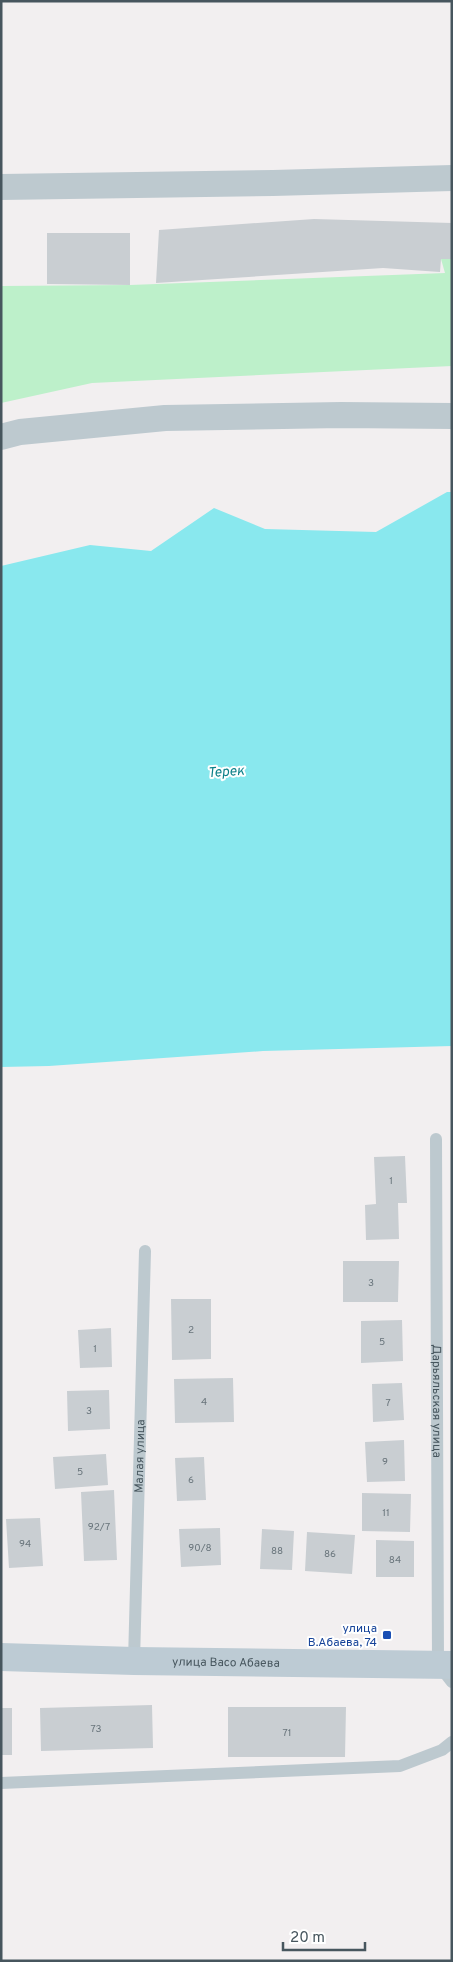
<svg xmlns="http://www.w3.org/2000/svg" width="453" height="1962" font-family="Overpass,sans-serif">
<rect width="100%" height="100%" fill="#f2eff0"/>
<path fill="#bdf0ca" d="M441,259h11v107l-360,17 -91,20v-117l129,-1 315,-12z"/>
<path fill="#89e8ee" d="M447,492h5v554l-189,5 -214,15 -48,1v-501l89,-21 61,6 63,-43 51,21 111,3z"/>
<path fill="#c9ced2" d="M314,219l138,4v36h-11l-1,13 -57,-4 -227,15 3,-53z
M47,233h83v52l-83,-1z
M405,1156l2,47h-9l1,36 -33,1 -1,-35 11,-1 -2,-47z
M343,1261h56l-1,41h-55z
M171,1299h40v60l-39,1z
M402,1320l1,41 -42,2v-42z
M111,1328l1,39 -32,1 -2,-38z
M233,1378l1,44 -59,1 -1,-44z
M402,1383l2,37 -31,2 -1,-38z
M109,1390l1,39 -42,2 -1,-40z
M404,1440l1,41 -38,1 -2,-40z
M106,1454l2,31 -53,4 -2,-32z
M204,1457l2,43 -29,1 -2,-43z
M114,1490l3,70 -33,1 -3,-69z
M362,1493l49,1 -1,38 -48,-1z
M40,1518l3,48 -34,2 -3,-49z
M220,1528l1,37 -40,2 -2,-38z
M262,1529l32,2 -2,39 -32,-1z
M307,1532l48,3 -3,39 -47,-3z
M376,1540l38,1v36h-38z
M152,1705l1,43 -112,3 -1,-43z
M228,1707h118l-1,50h-117z
M1,1708h11v47h-11z"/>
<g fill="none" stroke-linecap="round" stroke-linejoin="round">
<g stroke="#bdc9cf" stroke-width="12">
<path id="s1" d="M436,1139l2,525 14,18"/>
<path id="s2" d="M134,1661l11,-410"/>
<path d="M1,1783l399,-17 42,-16 10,-8"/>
</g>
<path stroke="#bdc9cf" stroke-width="26" d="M1,187l272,-4 179,-5
M1,437l19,-5 145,-14 176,-3 111,1"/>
<path stroke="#bdcbd4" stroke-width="28" id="s3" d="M1,1657l133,4 318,4"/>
</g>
<rect fill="#1a4fb4" stroke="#fff" stroke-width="2" x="382" y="1630" width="10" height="10" rx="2.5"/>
<g text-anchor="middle" stroke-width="4" stroke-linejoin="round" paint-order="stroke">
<g font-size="10" fill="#68747b">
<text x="391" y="1184">1</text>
<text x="371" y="1286">3</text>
<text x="191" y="1333">2</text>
<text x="382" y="1345">5</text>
<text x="95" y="1352">1</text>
<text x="204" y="1405">4</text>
<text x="388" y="1406">7</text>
<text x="89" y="1414">3</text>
<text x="385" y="1465">9</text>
<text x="80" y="1475">5</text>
<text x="191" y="1483">6</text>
<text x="386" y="1516">11</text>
<text x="99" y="1530">92/7</text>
<text x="25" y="1547">94</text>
<text x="200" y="1551">90/8</text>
<text x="277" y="1554">88</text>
<text x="330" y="1557">86</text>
<text x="395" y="1563">84</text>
<text x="96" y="1732">73</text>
<text x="287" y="1736">71</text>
</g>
<g font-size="12" fill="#47565e" stroke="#fff">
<text dy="4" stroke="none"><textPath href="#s1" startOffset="262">Дарьяльская улица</textPath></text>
<text dy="4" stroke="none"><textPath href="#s2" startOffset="205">Малая улица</textPath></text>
<text dy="4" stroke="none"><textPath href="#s3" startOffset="225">улица Васо Абаева</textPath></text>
</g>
<g font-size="12" fill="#164399" stroke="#fff" text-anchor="end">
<text x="377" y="1632">улица<tspan x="377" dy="14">В.Абаева, 74</tspan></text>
</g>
<g font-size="14" font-style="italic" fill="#0b7f88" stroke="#fff">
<text transform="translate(226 771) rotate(-4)" y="5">Терек</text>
</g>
</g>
<rect width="453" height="1962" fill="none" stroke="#47565e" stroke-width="5"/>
<path d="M283 1942v8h82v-8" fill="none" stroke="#47565e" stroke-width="2.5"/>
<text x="290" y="1942" font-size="15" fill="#47565e" stroke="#ffffff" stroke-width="4" paint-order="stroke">20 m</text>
</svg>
